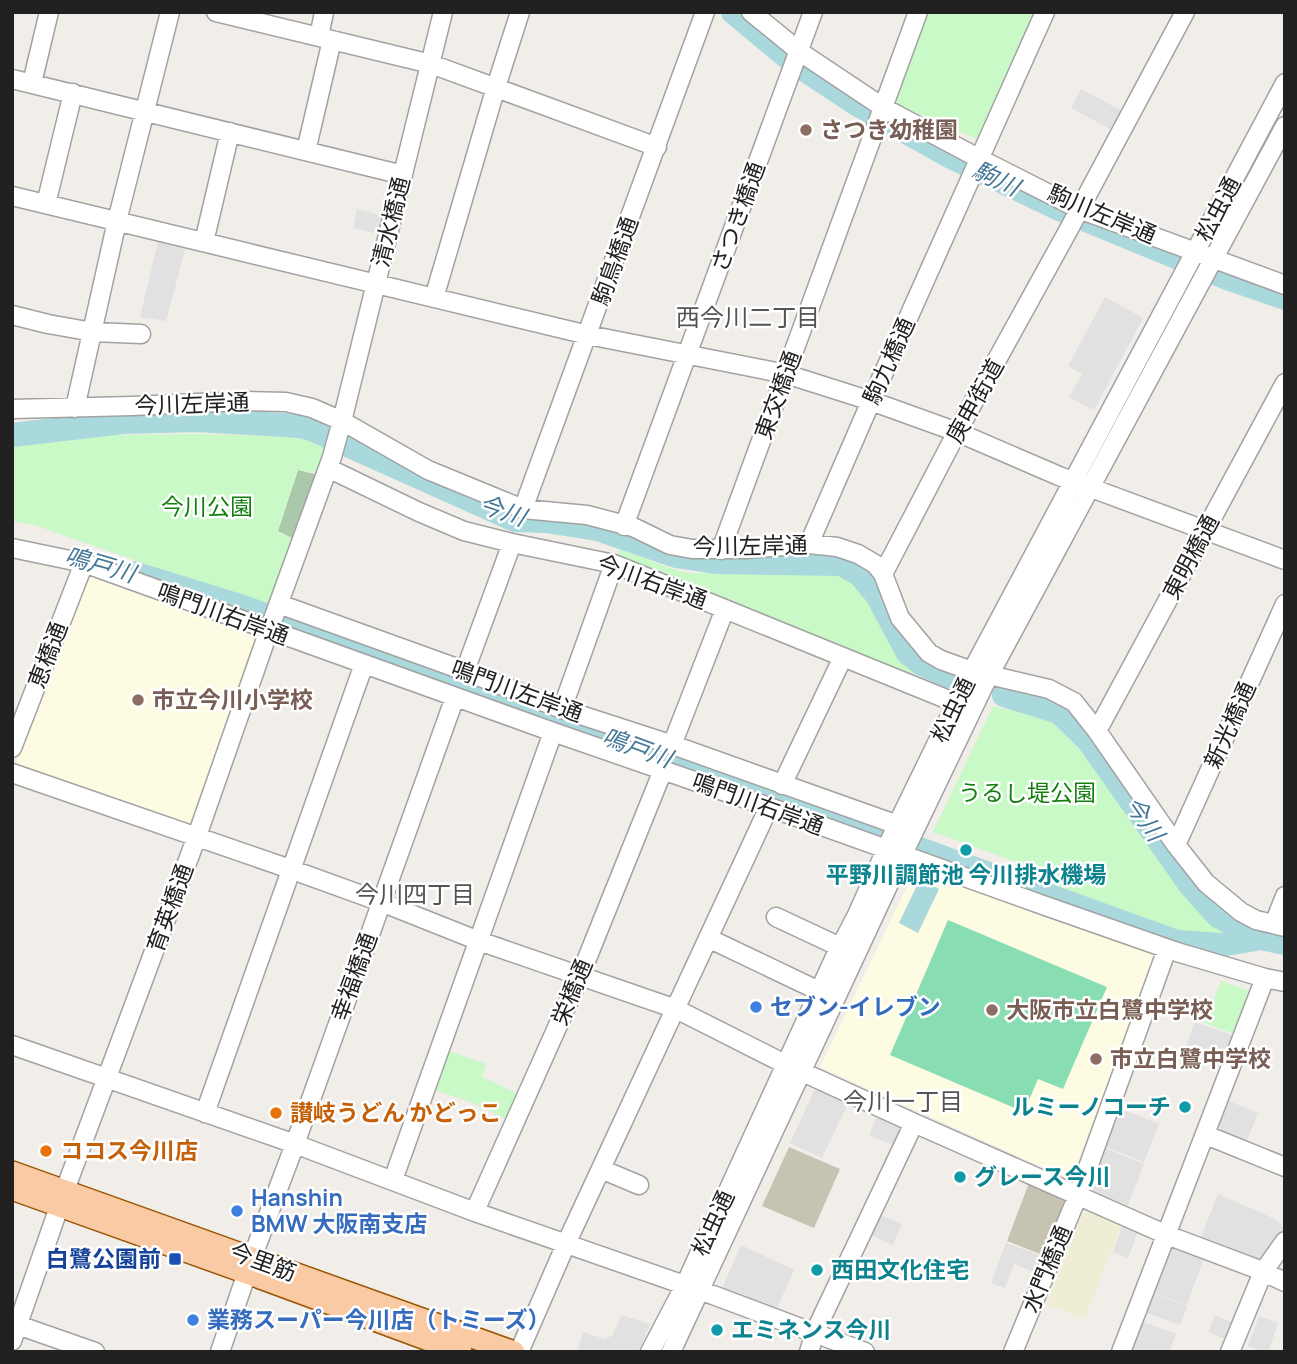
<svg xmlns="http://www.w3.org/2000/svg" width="1297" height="1364" font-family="Manrope,'Noto Sans JP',sans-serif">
<rect width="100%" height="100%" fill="#f1ede8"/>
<path fill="#fefbe3" d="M89,575l169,63 -66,190 -172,-61 -3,-5 66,-185z
M915,870l243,83 -87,227 -251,-113z"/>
<path fill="#c6c3b3" d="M789,1147l51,22 -26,59 -52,-22z
M1029,1183l29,11 8,7 -21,55 -38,-15z"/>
<path fill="#efeed4" d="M1085,1208l37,15 -37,96 -38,-14z"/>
<path fill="#a9c9aa" d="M298,470l17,4 -23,64 -14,-7z"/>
<path fill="#c9f9c7" d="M919,12h115l-55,128 -89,-39z
M197,434l96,3 34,7 -11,28 -18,-2 -21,62 16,7 -26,67 -233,-81 -22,-4v-74l96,-12z
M621,548l40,17 25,8h114l25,1 19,4 17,8 10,14 33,63 11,10 -3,6 -295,-121z
M993,706l54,13 22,15 118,161 21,24 28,17c-37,9 -76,-11 -110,-23 -25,-9 -51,-18 -76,-27l3,-11 -120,-43z
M1221,981l29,10 -16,43 -29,-11z
M446,1050l40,14 -4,13 38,18 -12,25 -37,-18 -39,-13z"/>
<path fill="#88deb2" d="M948,920l159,67 -44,102 -25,-10 -14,33 -134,-57z"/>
<path fill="#e1e1e1" d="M1081,89l41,22 -10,19 -41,-22z
M357,209l30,8 -5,18 -29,-7z
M158,241l28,5 -20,75 -26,-4z
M1105,297l38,21 -49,92 -25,-13 13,-23 -14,-8z
M1195,1022l39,14 -12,32 -39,-14z
M820,1087l29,14 -27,57 -32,-15 24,-52z
M1229,1101l29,12 -12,30 -24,-10 -3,-8z
M1121,1109l38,15 -15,38 -38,-15z
M879,1111l17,7 6,12 -7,16 -26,-11z
M1105,1148l39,16 -16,41 -34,-13 -3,-8z
M1218,1194l57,25 9,9 -26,34 -57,-25z
M881,1215l21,9 -9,21 -21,-9z
M1123,1224l16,5 -11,29 -15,-6z
M1006,1243l39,14 -6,17 -25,-10 -9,24 -14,-5z
M741,1245l53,25 -18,40 -54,-21z
M1171,1246l33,12 -17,47 -33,-12z
M1154,1294l33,12 -7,19 -33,-12z
M621,1315l29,9 -11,27 -62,1 6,-20 22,7 8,-4z
M1215,1315l17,7 -7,17 -17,-7z
M1259,1316l19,7 -10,29h-5l-15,-6z
M1141,1321l35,13 -7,18h-40z"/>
<path fill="#a9d8dd" d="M920,879l19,10 -21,44 -19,-10z"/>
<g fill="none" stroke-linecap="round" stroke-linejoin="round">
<path stroke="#a9d8dd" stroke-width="24" d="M733,12l60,50 62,41 96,54 106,51 170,70 58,20
M12,435l111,-13 74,-2 103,6 14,4 201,90 31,1 51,8 79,27 40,6 125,2 18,10 18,21 31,58 14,11 27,12
M133,573l110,34 562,203 73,24 299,108 44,3 40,-7
M1004,695l55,17 29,28 103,146 27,30 43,22 24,5"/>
<g stroke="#a2a2a2" stroke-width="21">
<path id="minor" d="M216,12l215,52 226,83
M751,12l49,40 84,56 96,51 99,50 206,76
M319,37l5,-25
M12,79l391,96
M32,83l17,-71
M306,151l26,-111
M12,196l576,139 198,39 85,27 86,31 102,44 226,84
M46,204l27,-111
M204,242l26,-110
M434,298l62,-211 24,-75
M12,315l36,9 45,8 48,2
M75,408l42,-187 53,-209
M12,409l120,-3 108,-5 46,1 26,6 30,13 86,49 95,39 64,6 46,12 37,18 22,4h54l63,-5 28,3 21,7 17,10 8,10 17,44 29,35 12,7 31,11 77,18 25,13 23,29 79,114 30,38 35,29 15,8 29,7
M328,468l91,44 45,19 48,12 102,21 352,143
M523,509l182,-497
M624,526l189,-514
M809,544l62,-143 174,-389
M12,548l72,15 469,169 216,75 271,97 137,48 88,26 20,4
M721,550l197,-538
M883,574l74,-142 112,-203 116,-217
M279,604l186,67 97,38 108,35 239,85
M465,671l47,-128
M562,709l52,-145
M1097,731l188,-348
M672,745l53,-136
M12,748l72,-185
M12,773l278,96 91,33 98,39 197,68 109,55 129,59 253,112 90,34 28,13
M782,785l61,-128
M1176,845l109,-241
M776,917l64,30
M1274,924l11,-28
M708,938l111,53
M12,1045l283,99 180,68 238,83 152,57
M205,1113l159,-449
M1206,1135l79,32
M601,1169l38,16
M393,1180l160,-448
M475,1211l105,-235 83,-206
M12,1323l83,29
M12,1341l53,-151 132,-354 72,-206 63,-173 11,-40 100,-405
M220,1352l32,-94 43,-114 160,-447
M519,1352l47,-108 203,-437
M650,1352l35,-67 149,-326 23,-44 40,-90 75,-154 313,-588
M671,1352l222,-477 93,-194 299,-555
M809,1352l6,-20 99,-209
M1013,1352l65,-157 89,-246
M1121,1352l144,-374
M1230,1352l33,-80 22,-31"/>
</g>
<g stroke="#9a5603" stroke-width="24">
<path id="major" d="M12,1172l502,180
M12,1189l235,84 214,79"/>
</g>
<use href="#minor" stroke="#fff" stroke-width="18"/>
<use href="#major" stroke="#facaa4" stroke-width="21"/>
</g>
<g fill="#8d6e63" stroke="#fff" stroke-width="2.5">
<circle cx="806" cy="130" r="7"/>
<circle cx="138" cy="700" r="7"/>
<circle cx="992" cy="1010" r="7"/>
<circle cx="1096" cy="1059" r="7"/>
</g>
<g fill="#0f9aa8" stroke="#fff" stroke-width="2.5">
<circle cx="966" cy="850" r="7"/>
<circle cx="1185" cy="1107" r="7"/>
<circle cx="960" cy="1177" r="7"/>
<circle cx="817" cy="1270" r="7"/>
<circle cx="717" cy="1330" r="7"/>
</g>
<g fill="#3f7fe0" stroke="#fff" stroke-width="2.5">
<circle cx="756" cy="1007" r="7"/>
<circle cx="237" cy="1211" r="7"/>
<circle cx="193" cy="1320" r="7"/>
</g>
<g fill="#e8710a" stroke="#fff" stroke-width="2.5">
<circle cx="276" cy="1113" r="7"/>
<circle cx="46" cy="1151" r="7"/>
</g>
<rect fill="#1a4fb4" stroke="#fff" stroke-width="2.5" x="168" y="1252" width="14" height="14" rx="3.5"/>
<g text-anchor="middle" stroke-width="5" stroke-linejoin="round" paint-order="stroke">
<g font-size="23" font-weight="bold" fill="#785e54" stroke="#fff" text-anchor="start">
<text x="820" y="138">さつき幼稚園</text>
<text x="152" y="708">市立今川小学校</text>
<text x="1006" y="1018">大阪市立白鷺中学校</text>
<text x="1110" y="1067">市立白鷺中学校</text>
</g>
<g font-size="23" fill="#212121" stroke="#fff">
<text transform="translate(1218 209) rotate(-62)" y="8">松虫通</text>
<text transform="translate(1102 214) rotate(23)" y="8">駒川左岸通</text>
<text transform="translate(738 217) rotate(-70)" y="8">さつき橋通</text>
<text transform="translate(391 222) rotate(-76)" y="8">清水橋通</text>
<text transform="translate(615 261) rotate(-70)" y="8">駒鳥橋通</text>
<text transform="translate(889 361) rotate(-66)" y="8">駒九橋通</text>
<text transform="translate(778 395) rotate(-70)" y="8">東交橋通</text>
<text transform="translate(975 401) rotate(-61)" y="8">庚申街道</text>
<text transform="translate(192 404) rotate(-2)" y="8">今川左岸通</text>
<text transform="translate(750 546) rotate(-1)" y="8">今川左岸通</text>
<text transform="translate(1191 557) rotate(-62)" y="8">東明橋通</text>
<text transform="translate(652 582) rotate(20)" y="8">今川右岸通</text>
<text transform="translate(223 614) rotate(20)" y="8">鳴門川右岸通</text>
<text transform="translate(48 655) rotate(-69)" y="8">恵橋通</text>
<text transform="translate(517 691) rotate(20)" y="8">鳴門川左岸通</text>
<text transform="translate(953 710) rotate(-64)" y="8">松虫通</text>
<text transform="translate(1230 725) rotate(-66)" y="8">新光橋通</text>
<text transform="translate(758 804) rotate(20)" y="8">鳴門川右岸通</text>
<text transform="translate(170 908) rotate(-70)" y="8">育英橋通</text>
<text transform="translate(354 977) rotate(-70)" y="8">幸福橋通</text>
<text transform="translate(572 992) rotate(-67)" y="8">栄橋通</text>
<text transform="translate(713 1223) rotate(-65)" y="8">松虫通</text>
<text transform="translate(263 1262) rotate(20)" y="8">今里筋</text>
<text transform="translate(1047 1269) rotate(-67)" y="8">水門橋通</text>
</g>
<g font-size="23" fill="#127f0e" stroke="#fff">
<text x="207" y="515">今川公園</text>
<text x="1027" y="801">うるし堤公園</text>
</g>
<g font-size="23" font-weight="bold" fill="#0d838f" stroke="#fff" text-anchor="start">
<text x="966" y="883" text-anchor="middle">平野川調節池 今川排水機場</text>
<text x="1171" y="1115" text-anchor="end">ルミーノコーチ</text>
<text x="974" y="1185">グレース今川</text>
<text x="831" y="1278">西田文化住宅</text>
<text x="731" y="1338">エミネンス今川</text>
</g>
<g font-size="23" font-weight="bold" fill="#366cbe" stroke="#fff" text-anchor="start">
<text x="770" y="1015">セブン-イレブン</text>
<text x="251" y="1206">Hanshin<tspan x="251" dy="26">BMW 大阪南支店</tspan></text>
<text x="207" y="1328">業務スーパー今川店（トミーズ）</text>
</g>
<g font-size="23" font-weight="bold" fill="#c56008" stroke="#fff" text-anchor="start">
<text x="290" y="1121">讃岐うどん かどっこ</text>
<text x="60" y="1159">ココス今川店</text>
</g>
<g font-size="23" font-weight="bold" fill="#164399" stroke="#fff" text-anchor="end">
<text x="161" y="1267">白鷺公園前</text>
</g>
<g font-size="24" font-style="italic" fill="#457898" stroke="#fff">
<text transform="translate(996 179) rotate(25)" y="8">駒川</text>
<text transform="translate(502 511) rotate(19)" y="8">今川</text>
<text transform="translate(100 565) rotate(16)" y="8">鳴戸川</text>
<text transform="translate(637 748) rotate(20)" y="8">鳴戸川</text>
<text transform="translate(1144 819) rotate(55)" y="8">今川</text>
</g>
<g font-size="24" fill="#545454" stroke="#fff">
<text x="748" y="326">西今川二丁目</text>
<text x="415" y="903">今川四丁目</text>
<text x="903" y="1110">今川一丁目</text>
</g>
</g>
<rect width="1297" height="1364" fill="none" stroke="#212121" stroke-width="28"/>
</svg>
